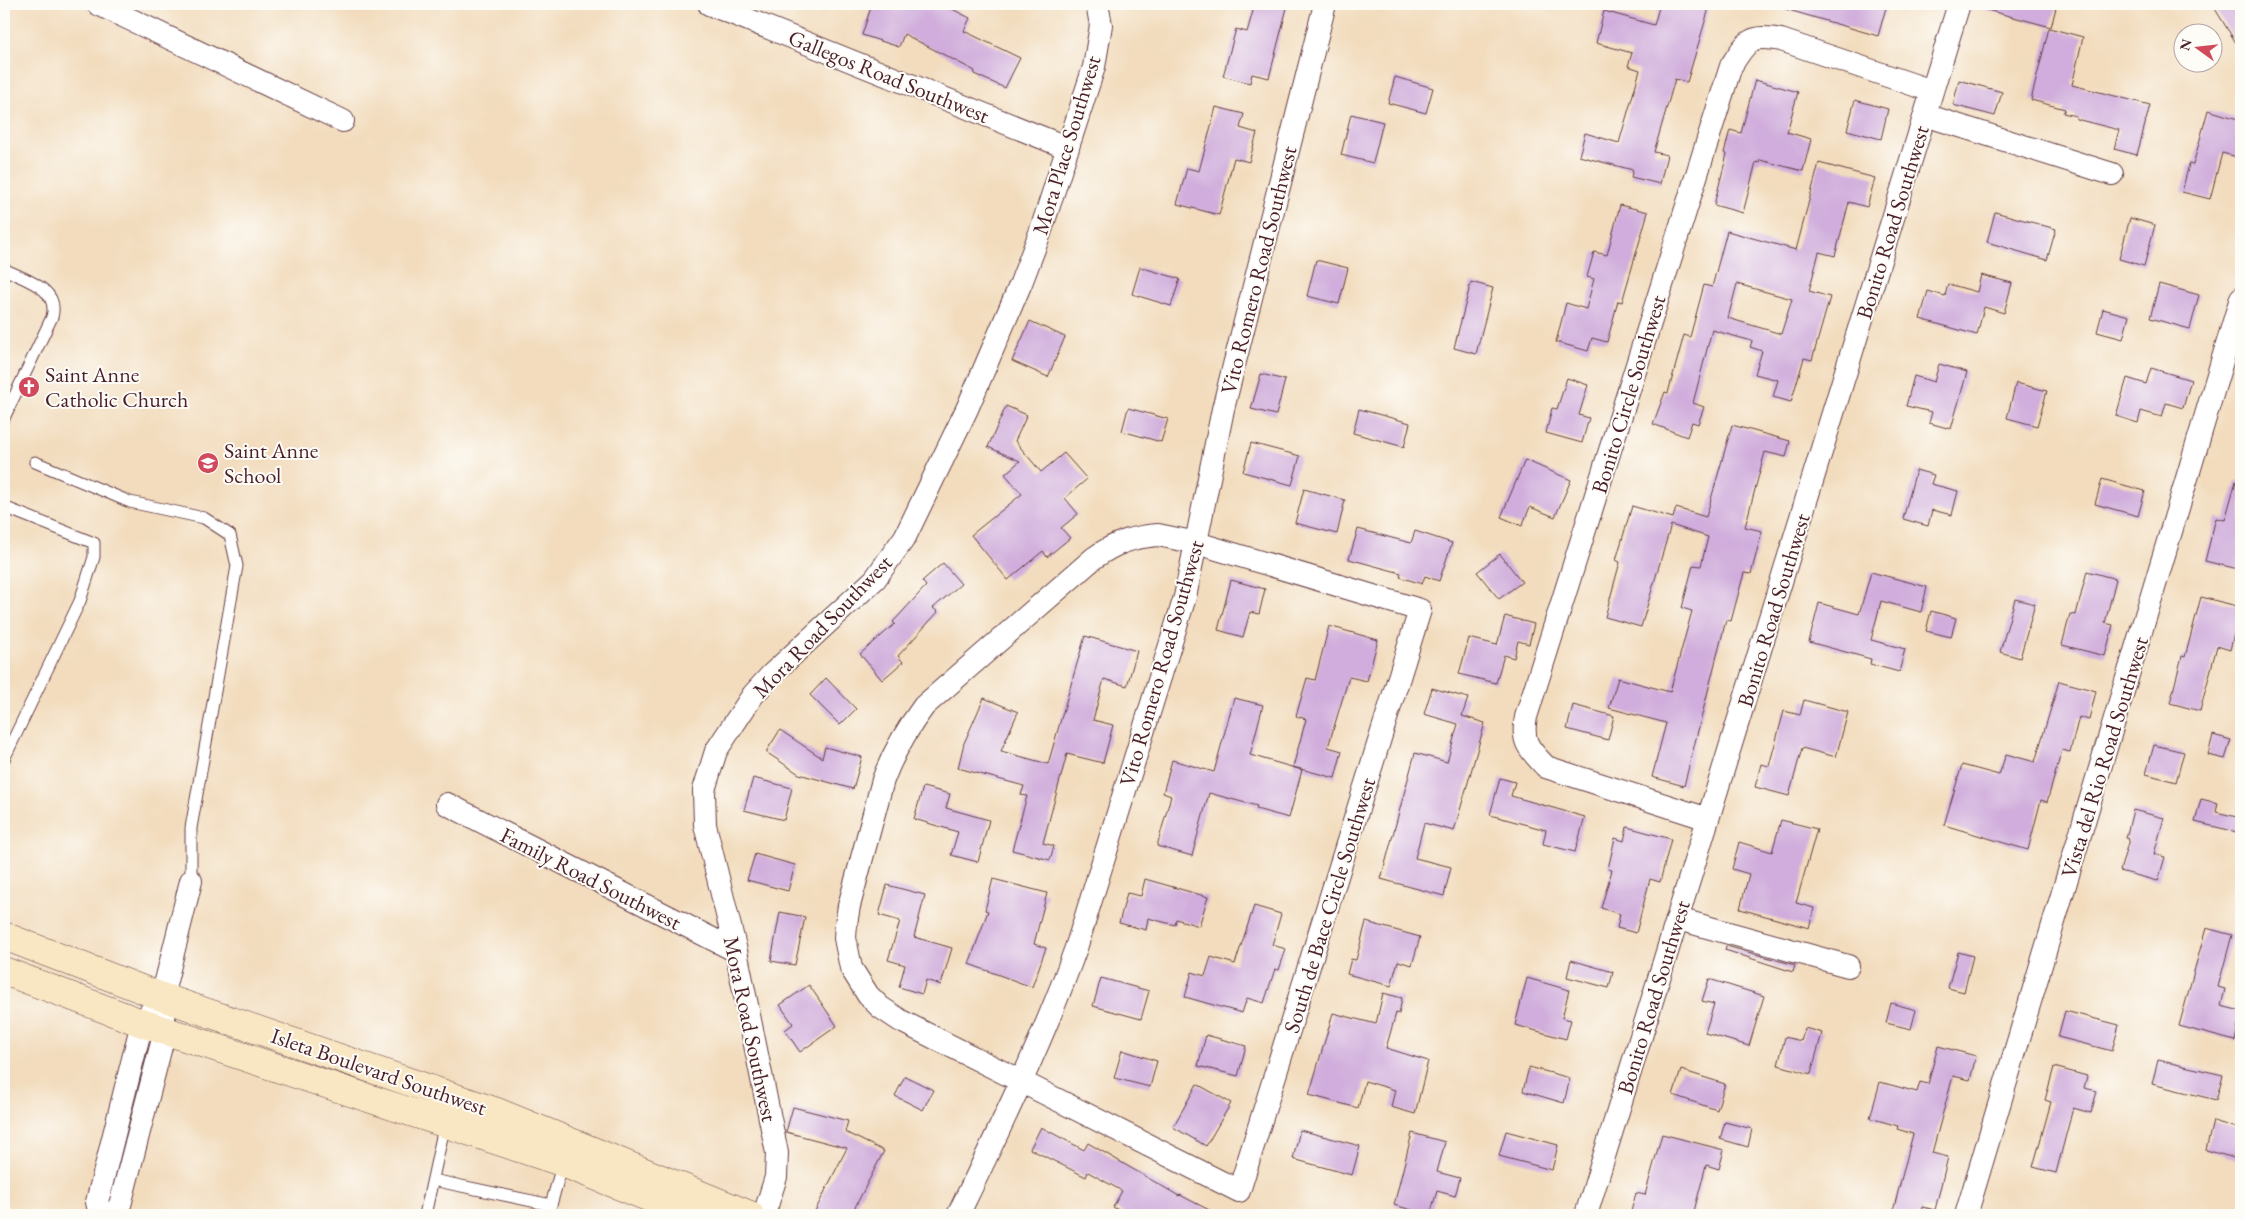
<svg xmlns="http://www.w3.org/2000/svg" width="2245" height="1219" font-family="'EB Garamond',serif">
<rect width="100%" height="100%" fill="#fdfcf7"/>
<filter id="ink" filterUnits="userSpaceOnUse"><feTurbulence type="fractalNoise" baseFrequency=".02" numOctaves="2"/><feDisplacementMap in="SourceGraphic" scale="10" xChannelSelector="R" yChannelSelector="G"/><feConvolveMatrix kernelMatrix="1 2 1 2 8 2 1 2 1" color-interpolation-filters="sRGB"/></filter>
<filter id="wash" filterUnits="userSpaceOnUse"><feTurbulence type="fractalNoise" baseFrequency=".0096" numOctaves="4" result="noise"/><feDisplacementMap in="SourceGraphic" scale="20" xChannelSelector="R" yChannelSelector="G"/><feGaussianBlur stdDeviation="1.12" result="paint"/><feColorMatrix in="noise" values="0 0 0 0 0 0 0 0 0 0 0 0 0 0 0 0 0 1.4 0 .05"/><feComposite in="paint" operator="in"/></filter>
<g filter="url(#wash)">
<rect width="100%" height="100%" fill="#f2dcbd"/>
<g id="blocks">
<path fill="#d0addc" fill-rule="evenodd" d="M872,4h70l28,14 -6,13 56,27 -15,30 -31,-14 1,-3 -71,-37 -5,13 -37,-12z
M1255,4h33l-19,74 -17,-4 -2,9 -27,-7 13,-47 11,3z
M1660,4h33l16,4 -22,74 -12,-3 -21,73 13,3 -7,29 -29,-7 2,-7 -54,-14 6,-23 34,10 21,-73 -12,-4 4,-13 -36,-10 8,-32 50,14z
M1783,4h104l-9,32 -96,-28z
M1983,4h74l-6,23 -68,-18z
M2212,4h29v47z
M2049,28l34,9 -11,48 78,20 -13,50 -23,-6 5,-19 -43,-11v-3l-13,-3 2,-4 -34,-9z
M1395,77l38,11 -7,25 -38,-10z
M1755,80l43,12 -11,40 24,7 -8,32 -43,-11 -1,3 -3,-1 -13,51 -29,-8 13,-51 -3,-1 6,-23 11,3z
M1959,80l43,12 -7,24 -42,-11z
M1855,100l33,9 -7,30 -34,-9z
M1216,107l28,7 -4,14 17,5 -8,29 -15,-4 -15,57 -42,-11 10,-36 12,3z
M2208,110l33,10v38l-19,-5 -12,46 -28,-7 7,-28 4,1z
M1351,114l32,8 -10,41 -32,-8z
M1819,163l56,15 -8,29 -18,-5 -14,54 -16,-4 -10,39 21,6 -18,63 -8,-2 -13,44 -18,-5 5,-17 -23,-6 7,-23 -12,-4 2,-6 -40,-11 -19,73 11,4 -6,17 -6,-2 -5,15 -34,-13 12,-32 3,1 16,-58 6,2 14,-52 8,2 15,-56 69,19zM1737,284l55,15 -11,35 -53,-16z
M1620,205l28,7 -26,90 -4,-1 -11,41 -15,-4 -4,13 -32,-9 10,-39 20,6 8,-30 -7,-2 7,-25 13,3z
M1995,212l61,17 -9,31 -60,-18z
M2130,218l25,7 -11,41 -25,-7z
M1316,260l32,8 -9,36 -32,-8z
M1140,267l40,12 -9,27 -39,-12z
M1981,275l31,8 -8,30 -20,-6 -7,28 -57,-16 8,-28 17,5 3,-12 29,8z
M1471,282l22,6 -17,66 -22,-6z
M2159,284l40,11 -9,34 -40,-11z
M2103,309l26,7 -6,23 -26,-7z
M1030,321l35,16 -17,40 -36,-16z
M1939,364l28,8 -16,57 -22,-6 3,-11 -26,-6 8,-30 20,6z
M2151,368l40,12 -8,28 -17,-5 -4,14 -21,-6 -3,12 -22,-7 11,-38 19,6z
M1261,374l24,6 -9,35 -25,-6z
M1567,378l21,7 -9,30 10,3 -7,25 -36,-10 6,-25 5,1z
M2016,383l31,8 -10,35 -30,-8z
M1006,406l21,9 -12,26 26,31 23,-19 23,26 -22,19 13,16 -17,14 9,10 -23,19 -4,-6 -35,29 -37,-45 51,-41 -17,-20 15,-13 -32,-14z
M1128,408l40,11 -7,23 -39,-11z
M1359,409l51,14 -6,24 -51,-14z
M1732,425l58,16 -4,16 -21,-5 -20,75 17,4 -11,43 -7,-1 -13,48 -5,-1 -42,166 -32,-9 14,-54 -57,-15 9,-30 52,14 22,-81 -10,-3 11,-43 8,1 7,-29 -37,-12 -30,102 -36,-10 15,-55 -4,-2 16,-54 41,12 3,-10 30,9z
M1251,443l49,13 -8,29 -49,-13z
M1525,460l46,20 -16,37 -25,-10 -8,19 -21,-9z
M1916,470l18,5 -3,9 27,7 -6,24 -20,-5 -4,16 -25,-7z
M2102,479l43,12 -7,25 -43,-12z
M2236,481h5v74l-3,14 -33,-8 11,-43 9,2z
M1304,489l41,11 -8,34 -42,-11z
M1358,529l53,14 4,-12 37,12 -13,38 -14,-5 -3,8 -22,-7 1,-4 -52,-14z
M1500,554l22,28 -23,17 -22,-27z
M943,563l18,21 -28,24 5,4 -40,44 5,6 -21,18 -22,-26 35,-30 -2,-2 33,-36 -4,-5z
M2087,571l29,8 -11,44 8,2 -8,31 -43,-11 8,-31 6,1z
M1871,572l56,15 -6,25 -40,-11 -10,39 34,9 -6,23 -29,-8 1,-5 -62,-17 10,-39 40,11z
M1231,580l34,9 -6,25 -9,-2 -7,25 -25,-7z
M2201,597l40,10 -11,43 -13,-4 -17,65 -30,-8 12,-47 3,1z
M2015,599l20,5 -15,54 -20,-6z
M1931,611l25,7 -5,19 -25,-6z
M1505,616l29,8 -5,20 -11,-3 -4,17 -10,-3 -8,28 -37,-9 10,-36 28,7z
M1329,626l49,14 -11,41 -18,-4 -21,70 14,4 -7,27 -42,-11 13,-48 -10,-3 11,-38 8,2z
M1085,636l52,15 -10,35 -23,-7 -11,41 20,5 -10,38 -36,-9 -24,89 11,3 -4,14 -38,-10 15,-54 -6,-1 3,-9 -66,-18 6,-25 20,-45 34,14 -17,39 47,13z
M826,678l30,31 -16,16 -30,-30z
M2059,681l37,10 -7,29 -10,-3 -9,35 -8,-2 -15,52 -6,-2 -13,50 -84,-25 18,-60 37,10 7,-21 29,8z
M1432,688l36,10 -6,18 23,7 -31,108 -30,-8 -9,35 36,9 -7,29 -63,-17 34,-126 32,9 11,-38 -34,-10z
M1234,698l29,7 -13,50 52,15 -13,48 -33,-9 1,-3 -48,-13 -17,63 -35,-10 14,-50 -8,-3 9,-33 42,12z
M1804,700l44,12 -12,45 -34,-9 -13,48 -34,-9 6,-23 8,2 15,-55 16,4z
M1573,705l41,11 -6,24 -41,-11z
M780,730l42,28 3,-11 37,10 -9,32 -54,-15 -33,-22z
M2213,735l18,5 -6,19 -17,-4z
M2154,745l30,7 -8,30 -30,-8z
M753,778l39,10 -8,32 -40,-10z
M1500,778l15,4 -4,14 74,21 -10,35 -32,-8 3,-14 -56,-15z
M923,787l27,7 -4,14 43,12 -11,42 -27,-7 7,-23 -44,-13z
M2201,799l17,4 -2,9 25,6v15l-46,-11z
M2133,810l31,8 -10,36 11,3 -7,24 -38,-10 9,-32 -3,-1z
M1781,820l36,9 -21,74 18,5 -5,20 -69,-19 9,-35 -17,-5 7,-27 33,10z
M1627,827l44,12 -11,43 -10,-3 -14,54 -19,-5 3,-14 -19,-6 11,-38 -4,-1 7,-31 9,3z
M755,854l40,11 -7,26 -41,-11z
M993,879l54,14 -13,51 12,4 -14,39 -63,-23 19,-53 -3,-1z
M1145,879l63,18 -9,29 -23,-7 -1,6 -27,-7 -2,12 -27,-7 8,-30 14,3z
M887,885l38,10 -11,42 38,11 -11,37 -15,-5 -4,14 -23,-7 6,-22 -17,-5 12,-39 -21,-6z
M1254,906l27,8 -9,31 14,4 -7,21 -4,-1 -11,34 -17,-5 -5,15 -57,-16 7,-25 13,4 6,-19 24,7z
M780,912l25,5 -10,48 -24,-4z
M1366,922l54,15 -8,28 -14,-4 -7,25 -44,-12 4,-15 5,1z
M2206,928l26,7 -14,52 7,2 -4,17 20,5 -6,30 -56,-15z
M1726,946l69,19 -2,7 -68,-22z
M1958,952l15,4 -9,36 -16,-4z
M1571,960l42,12 -4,16 -42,-11z
M1101,978l48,13 -8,28 -48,-13z
M1527,978l42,12 -7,28 9,2 -5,19 -51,-14z
M1709,979l55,17 -15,50 -44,-13 9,-29 -12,-3z
M809,985l28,41 -37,26 -15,-22 8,-6 -13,-19z
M1383,993l19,5 -3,16 -3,-1 -10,35 42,13 -13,53 -24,-7 4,-17 -30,-9 -7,27 -49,-13 24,-82 43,11z
M1891,1003l25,7 -5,19 -25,-6z
M2065,1011l54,14 -7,26 -54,-14z
M1805,1028l17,5 -11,41 -33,-9 7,-28 16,4z
M1206,1035l40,11 -8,30 -40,-10z
M1938,1046l38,10 -6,24 -17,-4 -21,77 16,4 -13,53 -12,-3 -1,8h-30l21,-81 -16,-5 1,-3 -28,-8 10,-36 37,10 3,-10 8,2z
M1122,1050l35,11 -7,26 -36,-9z
M2158,1060l65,15 -7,25 -64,-16z
M1529,1067l41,11 -6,25 -41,-12z
M2054,1067l33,9 -3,12 13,3 -6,22 -18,-5 -17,65 -23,-6 18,-65 -6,-2z
M1681,1070l44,14 -8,26 -44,-15z
M905,1076l28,14 -10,20 -28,-14z
M1197,1084l34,19 -25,43 -33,-19z
M793,1107l55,14 -3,11 39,19 -33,64h-38l34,-67 -61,-16z
M2213,1121l28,8v31l-35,-10z
M1725,1122l27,7 -4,18 -28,-8z
M1041,1127l43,23 4,-7 91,53 1,-1 39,20h-92l-14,-8 9,-16 -34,-19 -2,5 -56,-28z
M1300,1130l60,16 -8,29 -59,-16z
M1506,1131l52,14 -6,25 -53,-14z
M1412,1133l33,9 -8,30 23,6 -5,18 -18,-5 -7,24 -36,-10z
M1662,1134l62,16 -5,19 -13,-4 -13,50h-63l6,-22 9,2z"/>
</g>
</g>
<g filter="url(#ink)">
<use href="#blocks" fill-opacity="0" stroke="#633b41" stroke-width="1"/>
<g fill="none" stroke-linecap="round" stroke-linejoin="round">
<g stroke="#633b41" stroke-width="13">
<path id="lane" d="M4,269c21,11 56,19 48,48l-48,101
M35,462l95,40 74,16 26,17 7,31 -46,262v53
M4,507l90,36v14l-14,44 -76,158
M433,1180l118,25 12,-43
M425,1215l20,-92"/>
</g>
<g stroke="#633b41" stroke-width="24">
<path id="street" d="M98,4l245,117
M709,4l359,144
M1925,115l187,59
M1158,535l39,8 223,67 -181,581 -338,-170 -21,-14 -12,-12 -17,-27 -6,-30 1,-14 3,-18 34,-126c10,-27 24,-51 41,-74l170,-148c21,-15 38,-21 64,-23z
M447,804l289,147
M1708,819l-162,-52c-17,-18 -25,-25 -20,-50l205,-651c16,-25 19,-32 50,-26l151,51
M1678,919l170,47
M100,1215l-3,-13 45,-179 10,-13
M113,1215l7,-10 45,-174 -3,-34 29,-116
M764,1215l12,-38 1,-24 -41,-202 -31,-126 -1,-35 12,-39 37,-56 19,-21 103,-95 30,-42 62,-128 54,-126 19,-50 54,-166 7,-42 -4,-21
M958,1215c43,-89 86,-177 119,-270l108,-348 38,-188 102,-405
M1586,1215l373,-1211
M1966,1215l275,-917"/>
</g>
<g stroke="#633b41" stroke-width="29">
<path id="secondary" d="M4,936l158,61 335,115 253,103
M4,971l138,52 416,138 134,54"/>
</g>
<use href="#lane" stroke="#fff" stroke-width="11"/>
<use href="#street" stroke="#fff" stroke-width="22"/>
<use href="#secondary" stroke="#f9e7c3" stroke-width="28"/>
</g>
</g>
<defs>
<g id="church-disc" transform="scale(1.125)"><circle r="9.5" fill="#d1495b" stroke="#fdfcf7"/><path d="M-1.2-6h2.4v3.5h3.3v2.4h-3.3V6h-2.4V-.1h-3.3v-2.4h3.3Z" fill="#fff"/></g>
<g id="school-disc" transform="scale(1.125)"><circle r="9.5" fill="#d1495b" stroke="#fdfcf7"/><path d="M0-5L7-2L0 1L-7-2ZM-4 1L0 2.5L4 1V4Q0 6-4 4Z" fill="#fff"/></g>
</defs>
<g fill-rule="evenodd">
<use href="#church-disc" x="29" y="387"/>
<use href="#school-disc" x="208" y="463"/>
</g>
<g text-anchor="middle" stroke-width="4" stroke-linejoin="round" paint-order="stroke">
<g font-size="22" fill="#4a1f2b" stroke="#fdfcf7">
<text transform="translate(889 76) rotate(22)" y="8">Gallegos Road Southwest</text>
<text transform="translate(1066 145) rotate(-73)" y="8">Mora Place Southwest</text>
<text transform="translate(1892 222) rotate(-73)" y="8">Bonito Road Southwest</text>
<text transform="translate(1258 270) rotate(-76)" y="8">Vito Romero Road Southwest</text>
<text transform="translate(1628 394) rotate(-73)" y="8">Bonito Circle Southwest</text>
<text transform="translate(1773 610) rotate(-73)" y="8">Bonito Road Southwest</text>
<text transform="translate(822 626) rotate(-46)" y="8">Mora Road Southwest</text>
<text transform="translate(1161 663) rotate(-74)" y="8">Vito Romero Road Southwest</text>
<text transform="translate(2104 757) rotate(-73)" y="8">Vista del Rio Road Southwest</text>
<text transform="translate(591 878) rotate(27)" y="8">Family Road Southwest</text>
<text transform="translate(1329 905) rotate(-73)" y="8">South de Bace Circle Southwest</text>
<text transform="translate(1653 997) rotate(-73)" y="8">Bonito Road Southwest</text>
<text transform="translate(751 1029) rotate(78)" y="8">Mora Road Southwest</text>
<text transform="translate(379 1071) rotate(19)" y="8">Isleta Boulevard Southwest</text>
</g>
<g font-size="22" fill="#4a1f2b" stroke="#fdfcf7" text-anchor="start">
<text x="45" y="382">Saint Anne<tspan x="45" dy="25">Catholic Church</tspan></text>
<text x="224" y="458">Saint Anne<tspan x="224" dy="25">School</tspan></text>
</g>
</g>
<rect width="2245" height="1219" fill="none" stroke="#fdfcf7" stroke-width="20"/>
<g transform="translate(2198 48) rotate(285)"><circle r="24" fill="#fdfcf7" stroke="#b5a4a5"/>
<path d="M0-4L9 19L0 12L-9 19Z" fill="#d1495b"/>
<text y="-8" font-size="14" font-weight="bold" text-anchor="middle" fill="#4a1f2b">N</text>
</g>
</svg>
